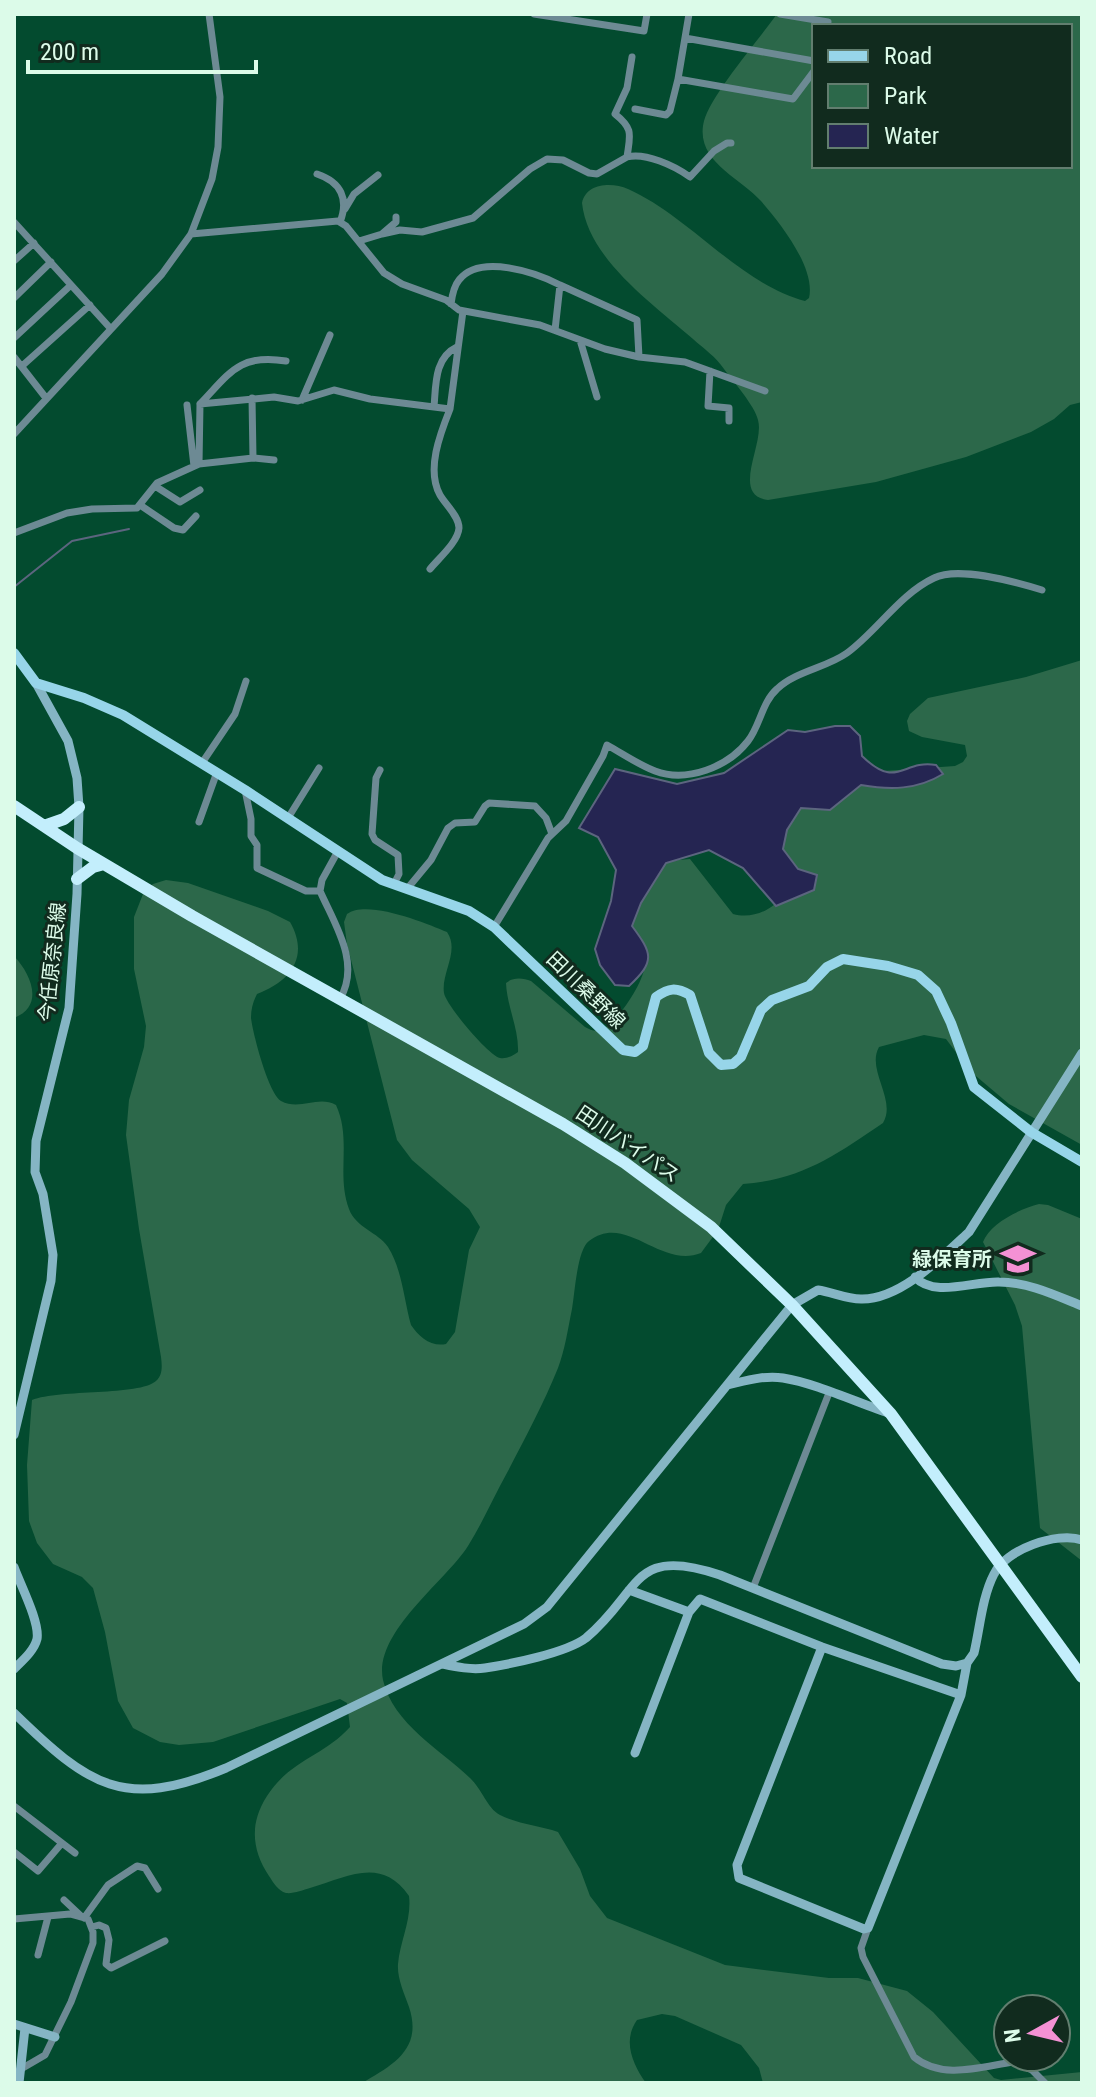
<svg xmlns="http://www.w3.org/2000/svg" width="1096" height="2097" font-family="'Roboto Condensed','Noto Sans JP',sans-serif">
<rect width="100%" height="100%" fill="#034b2f"/>
<path fill="#2c684a" fill-rule="evenodd" d="M777,14h305v388l-12,3 -16,14 -23,13 -65,25 -90,25 -108,18c-38,-5 -3,-56 -10,-80 -3,-14 -25,-39 -34,-51 -8,-12 -21,-21 -31,-30 -40,-35 -105,-80 -111,-136 4,-20 30,-21 46,-14 61,27 112,95 177,112l4,-3c7,-30 -29,-75 -48,-97 -21,-24 -67,-40 -57,-80 7,-26 55,-82 73,-107zM814,26h256v140h-256z
M1082,660v485l-73,-41 -39,-33 -24,-32 -22,-4 -45,12c-13,23 18,53 4,76 -47,32 -82,57 -140,61l-17,21 -8,25 -17,23c-41,16 -75,-41 -112,-12 -12,9 -14,51 -17,68 -4,19 -7,41 -14,59 -14,35 -33,70 -50,103 -14,25 -25,51 -40,75 -23,36 -95,87 -85,134 10,44 58,70 87,98 12,11 17,30 30,37 17,9 40,11 58,17l22,37 10,27 17,22 118,47 104,13h29l49,13 26,21 61,66 7,2 81,-8v11h-319l-4,-15 -18,-23 -66,-29 -13,-2 -25,6c-15,21 -4,45 9,63h-284c31,-18 61,-34 47,-76 -5,-14 -12,-29 -11,-43 2,-23 14,-45 11,-68 -28,-40 -61,-19 -99,-8 -7,2 -17,6 -24,5 -8,-2 -13,-11 -17,-17 -17,-26 -20,-52 -2,-80 23,-36 57,-40 83,-69l-3,-24 -7,-4 -127,43 -34,3 -19,-3 -27,-14 -15,-27 -13,-69 -12,-44 -11,-11 -29,-13 -16,-21 -8,-22 -2,-56 5,-65c28,-11 107,-4 124,-19 7,-6 6,-16 5,-24l-22,-128 -13,-94 3,-35 15,-53 2,-21 -12,-57v-52l9,-23 10,-10 13,-4 22,3 80,28 22,11c20,35 0,60 -33,72 -4,8 -6,15 -6,24 2,16 17,75 30,83 19,10 37,-6 55,4 16,35 0,69 13,104 7,19 29,23 39,38 14,22 16,53 23,78 8,12 20,22 35,19l9,-12 14,-82 11,-23 -11,-18 -57,-49 -15,-20 -50,-196 -3,-22 3,-8c20,-15 79,9 100,18 13,19 -6,41 -3,61 2,12 44,62 56,65 7,1 12,-2 18,-6 1,-23 -11,-45 -12,-69 7,-6 17,-5 25,-2l54,46c7,4 11,5 18,2 15,-8 43,-49 42,-67 -1,-14 -16,-26 -18,-40 -2,-11 3,-26 4,-37l37,-24 22,-2 43,55c15,4 30,0 42,-10l-6,-22 25,-72 90,-39 71,-5 8,-4 4,-6 -2,-11 -43,-8 -13,-6 -2,-10 3,-7 18,-16 98,-21z
M14,956c17,18 31,50 0,62z
M1039,1204l9,1 34,14v342l-42,-33 -18,-202 -7,-21 -32,-63c7,-19 37,-33 56,-38z"/>
<path fill="#252552" stroke="#5c657f" stroke-width="2" d="M835,726h15l10,10 2,20c36,35 40,3 74,9l7,9c-26,16 -53,16 -82,11l-31,25 -29,-2 -14,22 -4,19 15,20 19,6 -3,15 -38,16 -33,-38 -34,-18 -43,13 -25,40 -9,23c20,27 24,35 -3,60l-14,-1 -15,-20 -5,-16 16,-48 5,-31 -18,-33 -19,-9 36,-59 62,15 47,-11 64,-43 17,2z"/>
<g fill="none" stroke-linecap="round" stroke-linejoin="round">
<path stroke="#5c657f" stroke-width="2" d="M14,587l58,-46 57,-12"/>
<path stroke="#6d8a94" stroke-width="7" d="M534,14l110,17 3,-17
M689,14l-11,65 115,20 21,-28
M780,14l48,8 -1,4
M685,38l129,23
M635,109l31,6 4,-4 8,-32
M627,157c18,-5 48,9 63,20l24,-26 13,-8h4
M317,174c24,8 32,25 23,48
M345,209l9,-15 24,-19
M14,222l97,107
M191,234l147,-13 8,5 38,47 18,11 44,16 13,10 81,15 65,24 34,8 46,5 80,29
M382,234l18,-4 22,2 51,-14 57,-49 17,-10 16,1 26,13 8,1 30,-17c3,-22 7,-28 -12,-43l12,-26 5,-31
M359,241l23,-7 14,-12v-5
M14,261l20,-18
M560,285l77,35 2,37
M14,298l37,-36
M451,304c1,-8 3,-18 8,-24 21,-27 78,-7 101,5l-5,45
M14,338l57,-53
M580,340l17,57
M14,357l32,41
M22,366l68,-61
M710,371l-2,35 21,2v13
M302,400l28,-65
M200,404c29,-30 39,-51 86,-43
M187,405l7,61
M434,407c2,-22 0,-49 23,-60
M14,434l148,-160 29,-40 21,-55 6,-32 2,-50 -11,-83
M253,458l21,2
M199,464l54,-6 -1,-60
M155,486l25,16 20,-12
M140,505l34,23 9,2 13,-14
M14,533l53,-20 25,-4 45,-1 20,-25 42,-19 1,-60 74,-7 24,4 36,-11 36,9 80,10 13,-98
M430,569c9,-11 28,-27 29,-41 0,-12 -14,-24 -19,-33 -14,-25 0,-61 10,-86
M202,763l33,-49 11,-33
M380,770l-4,8 -4,56 3,6 23,15 1,19 -5,10
M245,790l6,29v17l6,9v23l49,23h14
M288,818l31,-50
M199,822l18,-50
M338,851l-16,29 -2,11c15,34 41,72 20,108
M407,889l24,-29 17,-32 7,-5 20,-1 10,-16 4,-3 46,3 11,12 6,16
M494,927l54,-89 18,-17 37,-65 4,-11c16,9 32,20 48,26 32,12 73,-4 93,-30 12,-15 14,-39 29,-52 19,-18 49,-21 70,-36 30,-22 53,-59 87,-75 24,-12 82,4 108,12
M753,1588l76,-195
M14,1806l48,37 -24,28 -24,-19
M62,1843l13,10
M64,1900l17,16
M84,1918l24,-33 29,-19 8,2 13,21
M14,1919l56,-5 18,5 5,13v11l-22,59 -26,53 -24,14
M92,1927l7,-2 7,3 3,12 -3,24 5,4 54,-27
M868,1928l-7,20 2,9 51,100c28,23 66,10 99,5l19,8 13,13
M38,1955l10,-38"/>
<path stroke="#85b5c4" stroke-width="9" d="M915,1277c19,21 58,4 84,5 29,0 56,13 83,24
M727,1385c18,-4 37,-10 56,-7 32,5 75,25 108,36
M14,1435l37,-154 2,-26 -10,-61 -8,-22 1,-31 33,-133 8,-114 2,-87 -2,-29 -9,-37 -32,-58
M14,1567c6,17 26,55 23,72 -3,12 -15,22 -23,30
M629,1590l60,22
M822,1647l-85,218 2,13 125,51 4,-1 93,-233 6,-32 7,-10c6,-25 8,-56 20,-79 11,-24 63,-43 88,-34
M443,1664c14,3 28,6 42,4 26,-4 81,-15 101,-30 56,-47 45,-93 134,-63l222,89 14,2 11,-3
M14,1713c75,73 110,98 212,55l298,-144 23,-17 245,-302 26,-15c14,2 28,9 43,9 39,1 81,-42 108,-67l113,-179
M635,1753l54,-141 11,-13 122,48 139,48
M14,2024l41,13
M19,2083l6,-55"/>
<path stroke="#97d5e9" stroke-width="10" d="M14,653l22,30 48,15 39,17 122,75 137,90 87,31 25,16 129,123 12,2 8,-6 13,-49c13,-9 20,-10 34,-2l19,58 12,12 12,-1 8,-7 20,-47 11,-10 37,-14 18,-19 16,-8 45,7 30,9 18,16 15,32 23,64 57,45 51,30"/>
<path stroke="#c3eefc" stroke-width="12" d="M14,806l63,42 115,68 371,208 62,39 86,64 81,78 99,109 191,263
M44,826l20,-7 15,-12
M77,879l16,-12 11,-3"/>
</g>
<defs>
<g id="school-bare" transform="scale(2.76)"><path d="M0-5L7-2L0 1L-7-2ZM-4 1L0 2.5L4 1V4Q0 6-4 4Z" fill="#f491d4" stroke="#112b1e" stroke-width="2.5" paint-order="stroke"/></g>
</defs>
<g fill-rule="evenodd">
<use href="#school-bare" x="1018" y="1259"/>
</g>
<g text-anchor="middle" stroke-width="6" stroke-linejoin="round" paint-order="stroke">
<g font-size="20" fill="#dcfbe9" stroke="#112b1e">
<text transform="translate(52 962) rotate(-84)" y="7">今任原奈良線</text>
<text transform="translate(586 990) rotate(44)" y="7">田川桑野線</text>
<text transform="translate(628 1144) rotate(34)" y="7">田川バイパス</text>
</g>
<g font-size="20" font-weight="bold" fill="#dcfbe9" stroke="#112b1e" text-anchor="end">
<text x="992" y="1266">緑保育所</text>
</g>
</g>
<rect width="1096" height="2097" fill="none" stroke="#dcfbe9" stroke-width="32"/>
<rect x="812" y="24" width="260" height="144" fill="#112b1e" stroke="#627e6f" stroke-width="2"/>
<rect x="828" y="50" width="40" height="12" fill="#97d5e9" stroke="#627e6f" stroke-width="2"/>
<text x="884" y="64" font-size="24" fill="#dcfbe9">Road</text>
<rect x="828" y="84" width="40" height="24" fill="#2c684a" stroke="#627e6f" stroke-width="2"/>
<text x="884" y="104" font-size="24" fill="#dcfbe9">Park</text>
<rect x="828" y="124" width="40" height="24" fill="#252552" stroke="#627e6f" stroke-width="2"/>
<text x="884" y="144" font-size="24" fill="#dcfbe9">Water</text>
<g transform="translate(1032 2033) rotate(262)"><circle r="38" fill="#112b1e" stroke="#627e6f" stroke-width="2"/>
<path d="M0-6L14 30L0 20L-14 30Z" fill="#f491d4"/>
<text y="-12" font-size="22" font-weight="bold" text-anchor="middle" fill="#dcfbe9">N</text>
</g>
<path d="M28 60v12h228v-12" fill="none" stroke="#dcfbe9" stroke-width="4"/>
<text x="40" y="60" font-size="24" fill="#dcfbe9" stroke="#112b1e" stroke-width="6" paint-order="stroke">200 m</text>
</svg>
